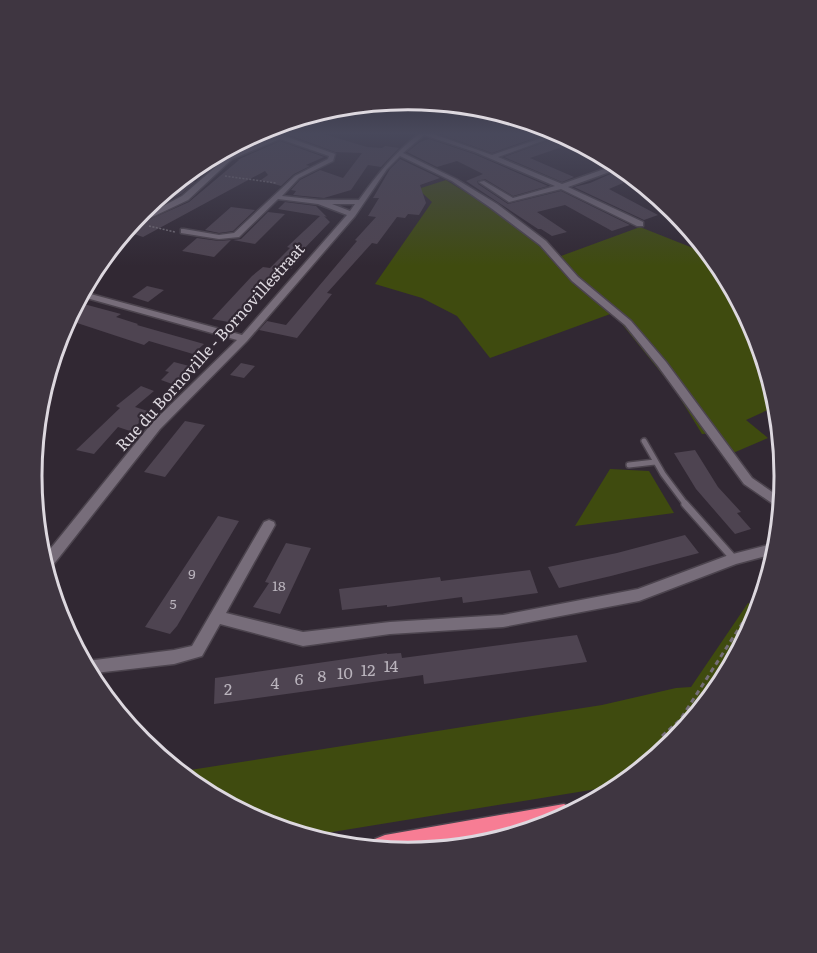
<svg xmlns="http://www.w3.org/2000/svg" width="817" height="953" font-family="Literata,serif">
<rect width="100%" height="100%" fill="#312833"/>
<path fill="#3f4b0f" d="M446,180l99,62 16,14 79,-29 63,25 54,81 15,75 -26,12 22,18 -35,15 -16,-20 -15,1 -27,-44 -62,-77 -123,45 -33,-42 -35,-18 -47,-14 57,-82 -14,-13z
M610,469l39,2 25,42 -99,13z
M748,603l11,6 -2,12 -82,122 -66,44 -295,48 -50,-10 -80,-54 418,-66 74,-17 15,-1z"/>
<path fill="#4e4451" d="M258,132l11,5 -40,15 24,-16z
M281,132h36l50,15 15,1 3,-2 14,2 -18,19 -13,-2 -17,25 -27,8 -31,-3 3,-4 -5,-1 9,-10 20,-10 23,8 19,-25 -27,-1z
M449,132h102l-59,21 -50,-18z
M564,135l8,6 -10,4 3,1 -35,12 44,19 -12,5 -58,-25z
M429,139l45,15 74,32 -35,10 -28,-17 -8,2 1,3 30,20 53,-13 69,34 -18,6 -47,-26 -28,7 30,20 -15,4 -11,-7h-3l-72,-48 17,-7 -26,-13 -20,6 -30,-15 13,-10z
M280,141l44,16 -18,8 4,1 -16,8 -13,12 -20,-6 7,-5 -3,-4 -122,66 -15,-5 2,-4 59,-26 50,-42h-2z
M400,159l40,19 -20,7 6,18 -7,12 -11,-1 -3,4 -8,-1 -20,27 -5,-1 -45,50 5,1 -35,44 -38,-8 8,-9 19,4 71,-84 -2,-1 21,-23 -8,-1 11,-18h-6l17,-29z
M617,171l13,9 -21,9 49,26 -14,5 -70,-33 16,-4z
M188,179l7,3 -14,12 -44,23 5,-7z
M285,202l31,4 11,11 -3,-1 6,6 -32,33 5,1 -12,13 -3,-1 -54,55 -22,-4 40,-43 11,-9 7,1 20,-20 -3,-1 33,-31 -42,-7z
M231,207l24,3 -22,21 -14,2 -14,-3z
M268,212l17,2 -30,30 -22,-4 8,-1z
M197,238l22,3 12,-1 -17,17 -32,-6z
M147,286l17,4 -16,12 -16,-5z
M80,303l41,11 -5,3 22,7 -1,1 67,19 -11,10 -44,-13 -5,4 -76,-25z
M174,362l19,5 -18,18 -14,-5 8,-8 -4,-1z
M241,363l14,3 -11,12 -14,-3z
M141,386l13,5 -19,16 19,6 -11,11 -4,-1 -9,8 -12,-4 -24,27 -18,-4 44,-42 -4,-2z
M185,421l20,4 -40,52 -21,-5z
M695,450l23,37 23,25 -4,1 14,16 -16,5 -39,-45 -22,-36z
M218,516l21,5 -62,105 -7,8 -25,-7z
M685,535l14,18 -88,23 -52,12 -11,-21 69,-14z
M286,543l25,5 -31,66 -27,-7 16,-24 -4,-1z
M530,570l8,23 -75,10 -1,-6 -75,10v-2l-45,5 -3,-21 101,-12 1,4z
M577,635l10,27 -163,22 -1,-9 -209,29 1,-26 172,-25v1l14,-1 1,5z"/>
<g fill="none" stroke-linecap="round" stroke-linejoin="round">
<g stroke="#4c444e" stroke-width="8">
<path id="lane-far1" d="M644,441l19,33 24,32
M629,465l26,-3"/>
</g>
<g stroke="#4c444e" stroke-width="10">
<path id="lane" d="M685,504l49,55"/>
</g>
<g stroke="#4c444e" stroke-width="3">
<path id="street" d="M263,132h10l62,22 -2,7 -34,17 -17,18 37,4h40c18,-25 35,-47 60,-66l-2,-2h11l64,23 67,-23 3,2 -64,23 64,27 48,-17 5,3 -47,17 75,35v4h-6l-76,-37 -52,13 -30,-20 5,-1 29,17 42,-12 -80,-34 -51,-17 -21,18 53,26 41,25 49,37 32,36 53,44 35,41 86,116 29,20 -2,10 -35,-24 -86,-118 -33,-41 -53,-44 -32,-36 -49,-37 -39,-27 -52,-25 -13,13 -32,47 -108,125 -87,88 -107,136 -4,1 -2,-13 105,-130 85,-83 -154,-43 4,-4 155,42 105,-120 -29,-11 -40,-5 -39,38 -20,2 -38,-6v-4h3l35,6 15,-2 61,-57 33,-17 1,-3 -49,-17 -48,20 -44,41 -57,27 4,-6 47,-25 36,-31 -19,7 13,-9 63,-26zM332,204h23l-5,7z
M269,520l5,2 1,3 -49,88 77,19 87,-10 113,-7 135,-26 91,-34 43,-11 -2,11 -34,9 -97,37 -136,26 -113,7 -87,12 -83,-22 -18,32 -28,8 -79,9 -8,-12 87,-11 18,-4 72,-124z"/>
</g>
<g stroke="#4c444e" stroke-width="3">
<path id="highway" d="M564,804l11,6 -23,15 -144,28 -36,-7 3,-7 10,-4z"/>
</g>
<path stroke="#746d76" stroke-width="1.5" stroke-dasharray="2 1.5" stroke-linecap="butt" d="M225,176l51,7
M149,226l26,6"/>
<path stroke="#746d76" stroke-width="3" stroke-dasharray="5 4" stroke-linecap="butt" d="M662,736l18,-16 83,-129"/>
<use href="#lane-far1" stroke="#776d7a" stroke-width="5"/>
<use href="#lane" stroke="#776d7a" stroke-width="7"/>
<use href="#street" fill="#776d7a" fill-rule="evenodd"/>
<use href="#highway" fill="#f77d94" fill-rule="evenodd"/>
</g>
<linearGradient id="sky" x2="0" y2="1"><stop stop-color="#1b161c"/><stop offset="0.5" stop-color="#48485b"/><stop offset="1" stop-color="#48485b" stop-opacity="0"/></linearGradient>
<rect width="817" height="266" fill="url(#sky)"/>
<g text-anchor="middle" stroke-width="4.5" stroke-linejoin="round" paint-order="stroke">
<g font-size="14" fill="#b9b3bc">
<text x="192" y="579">9</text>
<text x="279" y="591">18</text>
<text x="173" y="609">5</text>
</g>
<g font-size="16" fill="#ddd8df" stroke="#312833">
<text transform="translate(210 347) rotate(-48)" y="6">Rue du Bornoville - Bornovillestraat</text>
</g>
<g font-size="16" fill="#b9b3bc">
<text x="391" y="672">14</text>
<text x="368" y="676">12</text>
<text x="345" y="679">10</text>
<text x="322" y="682">8</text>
<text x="299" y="685">6</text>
<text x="275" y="689">4</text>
<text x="228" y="695">2</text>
</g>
</g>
<path d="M0 0H817V953H0ZM42 476a366 366 0 1 1 732 0a366 366 0 1 1-732 0Z" fill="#3f3641" fill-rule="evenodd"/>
<path fill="none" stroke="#ddd8df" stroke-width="3" d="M42 476a366 366 0 1 1 732 0a366 366 0 1 1-732 0Z"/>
</svg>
